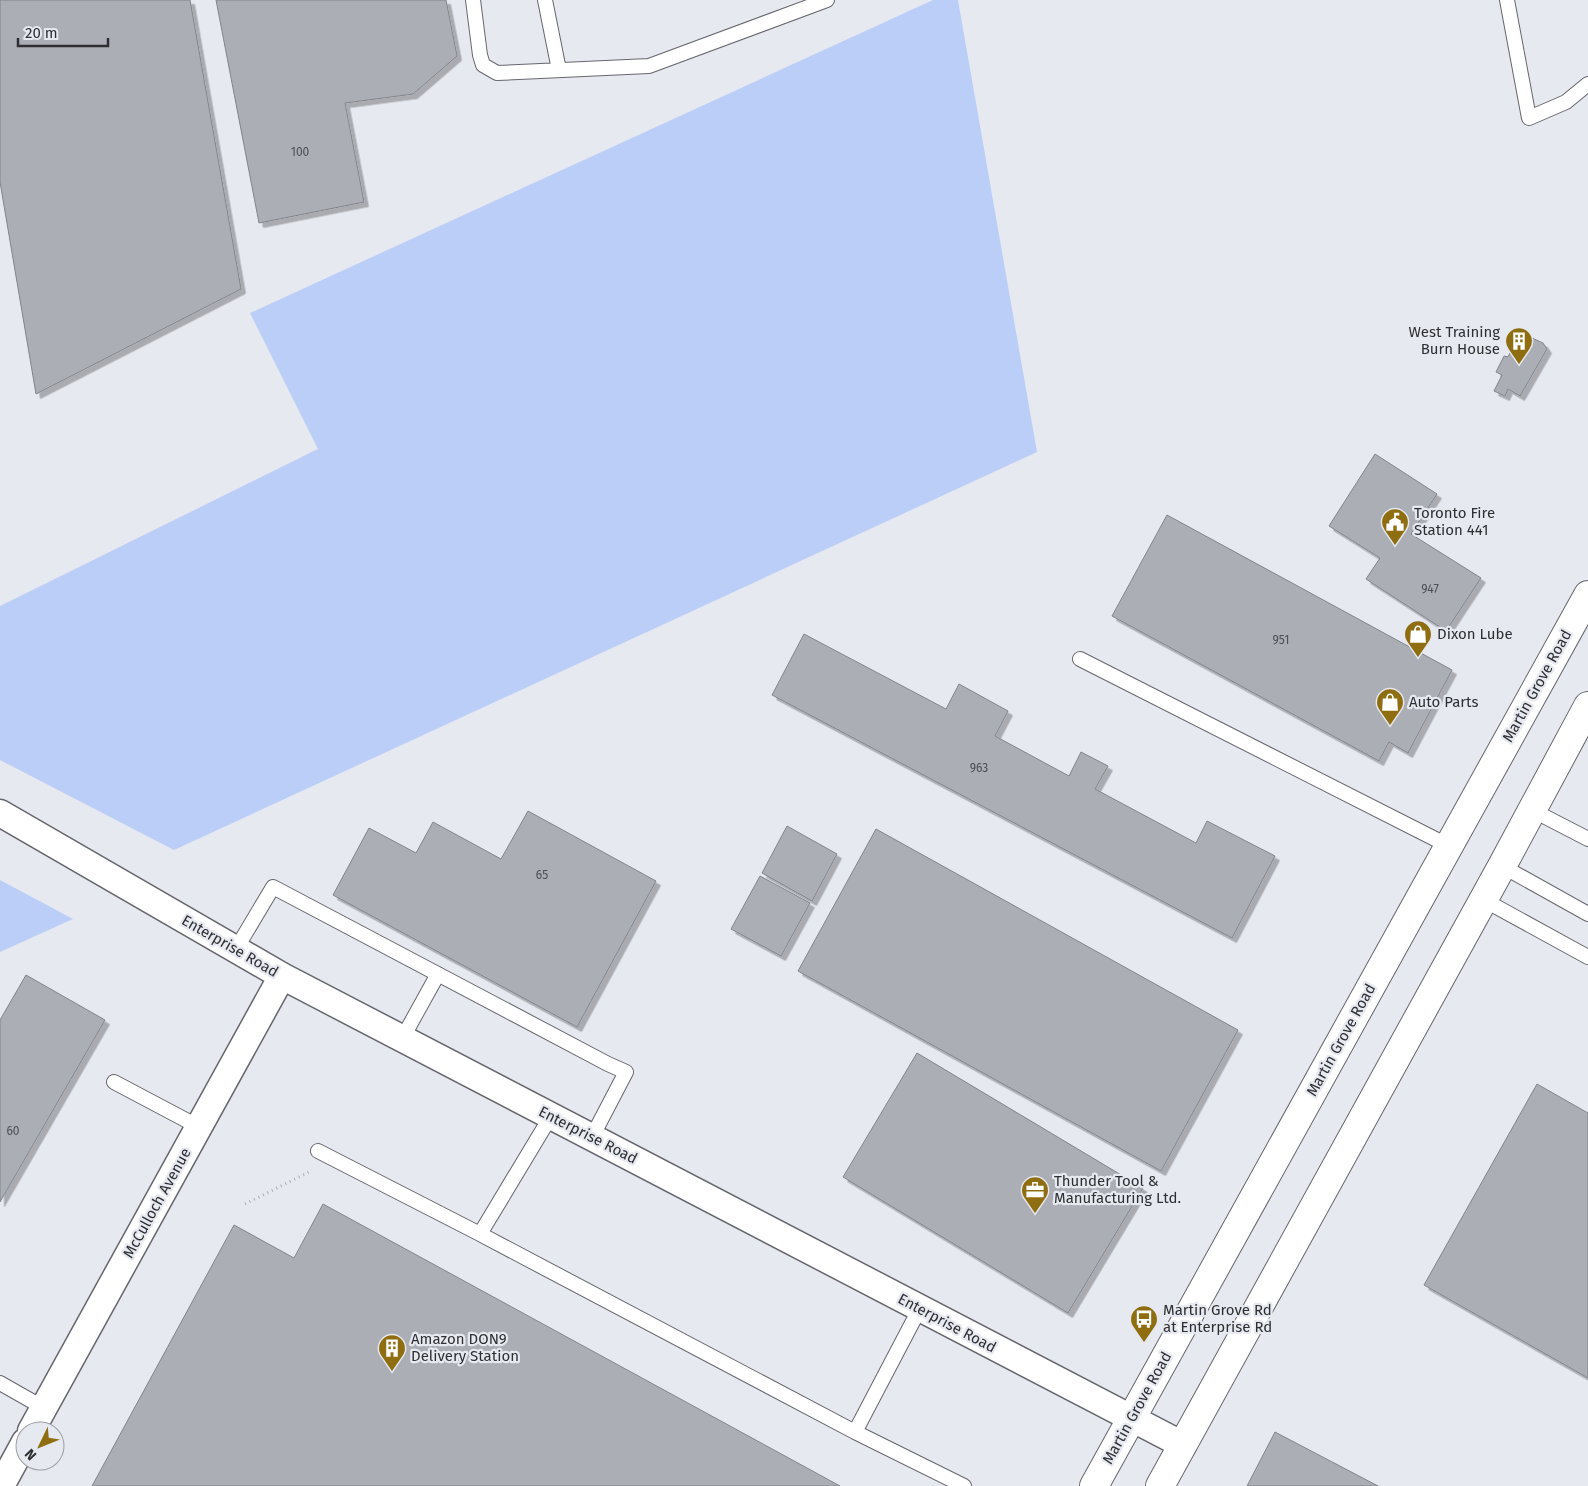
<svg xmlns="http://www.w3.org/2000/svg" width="1588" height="1486" font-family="'Fira Sans',sans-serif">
<defs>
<filter id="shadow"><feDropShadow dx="4.5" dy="4.5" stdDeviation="0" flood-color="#0004"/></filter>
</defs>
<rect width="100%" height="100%" fill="#e6e9f0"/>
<path fill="#bbcef7" d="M933,0h25l79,452 -863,398 -174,-90v-154l318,-157 -68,-136z
M0,880l73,39 -73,33z"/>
<path fill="#abaeb5" stroke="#82858b" filter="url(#shadow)" d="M0,0h190l51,289 -205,105 -36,-212z
M216,0h230l11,56 -44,38 -68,9 19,99 -105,21z
M1523,334l20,9 4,6 -27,47 -12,-7 -3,7 -11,-5 8,-16 -6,-3 8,-16 4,1 11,-22z
M1375,454l62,40 -26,40 70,44 -35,53 -80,-52 14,-21 -51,-32z
M1167,515l285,155 -44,83 -19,-11 -10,19 -267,-145z
M804,634l142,75 13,-25 49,27 -13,25 74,40 12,-24 27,14 -13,23 101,54 11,-22 68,35 -43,82 -460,-243z
M528,811l128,70 -79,146 -244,-132 36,-67 47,25 17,-31 68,37z
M787,826l50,28 -25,47 -50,-28z
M876,829l362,201 -77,141 -363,-200z
M760,876l50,27 -29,53 -50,-27z
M26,975l79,45 -105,182v-182z
M917,1053l226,135 -75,125 -225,-136z
M1537,1084l51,29v265l-164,-93z
M323,1204l517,282h-748l142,-261 60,33z
M1275,1432l103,54h-131z"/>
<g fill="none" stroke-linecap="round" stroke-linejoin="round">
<g stroke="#65676d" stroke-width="16">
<path id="lane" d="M473,0l7,55 3,10 14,8 152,-7 178,-66
M545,0l14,70
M1507,0l22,118 37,-16 22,-18
M1080,659l369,187
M1532,810l56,29
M1502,866l86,48
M1484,900l104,57
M236,949l37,-62 335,177 18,8 -34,65
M402,1039l36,-65
M114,1082l85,45
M551,1116l-71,118 375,198 109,54
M318,1151l162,83
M0,1383l44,25
M855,1432l65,-124"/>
</g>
<g stroke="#65676d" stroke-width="29">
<path id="street" d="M0,813l282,163 901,469
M31,1431l251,-455
M1,1486l24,-44"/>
</g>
<g stroke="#65676d" stroke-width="30">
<path id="secondary" d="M1094,1486l494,-891
M1160,1486l342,-620 86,-160"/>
</g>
<path stroke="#adafb5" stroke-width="3" stroke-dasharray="1 4" stroke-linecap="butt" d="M245,1204l64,-32"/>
<use href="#lane" stroke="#fff" stroke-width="14"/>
<use href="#street" stroke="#fff" stroke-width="26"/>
<use href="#secondary" stroke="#fff" stroke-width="28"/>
</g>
<defs>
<g id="building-pin" transform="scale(1.4375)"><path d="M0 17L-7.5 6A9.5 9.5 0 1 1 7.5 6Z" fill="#8f6e12" stroke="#e6e9f0"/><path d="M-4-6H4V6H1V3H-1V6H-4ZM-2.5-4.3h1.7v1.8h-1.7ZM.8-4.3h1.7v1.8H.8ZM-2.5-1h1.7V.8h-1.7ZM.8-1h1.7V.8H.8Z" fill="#fff"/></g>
<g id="civic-pin" transform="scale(1.4375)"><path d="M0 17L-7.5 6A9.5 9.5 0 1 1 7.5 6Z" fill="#8f6e12" stroke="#e6e9f0"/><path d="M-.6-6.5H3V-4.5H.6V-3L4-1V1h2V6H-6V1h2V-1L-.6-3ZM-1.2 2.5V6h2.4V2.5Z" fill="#fff"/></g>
<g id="shop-pin" transform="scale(1.4375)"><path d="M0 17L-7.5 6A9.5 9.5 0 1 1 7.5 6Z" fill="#8f6e12" stroke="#e6e9f0"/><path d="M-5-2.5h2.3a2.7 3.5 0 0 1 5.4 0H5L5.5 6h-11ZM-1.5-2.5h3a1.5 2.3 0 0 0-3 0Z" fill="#fff"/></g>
<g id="office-pin" transform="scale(1.4375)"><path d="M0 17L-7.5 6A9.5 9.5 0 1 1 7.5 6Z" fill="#8f6e12" stroke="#e6e9f0"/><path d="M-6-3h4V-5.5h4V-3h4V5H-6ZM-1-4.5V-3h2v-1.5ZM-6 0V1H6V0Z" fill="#fff"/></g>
<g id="bus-pin" transform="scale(1.4375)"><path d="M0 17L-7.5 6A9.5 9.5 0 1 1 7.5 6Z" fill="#8f6e12" stroke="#e6e9f0"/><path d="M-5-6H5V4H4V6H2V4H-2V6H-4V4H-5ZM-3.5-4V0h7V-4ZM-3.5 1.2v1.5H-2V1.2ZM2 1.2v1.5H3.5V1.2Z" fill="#fff"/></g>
</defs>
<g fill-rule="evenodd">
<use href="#building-pin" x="1519" y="341"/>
<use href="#civic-pin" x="1395" y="522"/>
<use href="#shop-pin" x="1418" y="634"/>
<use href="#shop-pin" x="1390" y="702"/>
<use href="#office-pin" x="1035" y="1190"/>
<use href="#bus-pin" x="1144" y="1319"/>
<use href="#building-pin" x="392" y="1348"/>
</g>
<g text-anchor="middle" stroke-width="4.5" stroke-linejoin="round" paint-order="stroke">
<g font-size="12" fill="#4d4f53">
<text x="300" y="156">100</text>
<text x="1430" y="593">947</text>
<text x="1281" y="644">951</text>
<text x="979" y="772">963</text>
<text x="542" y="879">65</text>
<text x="13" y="1135">60</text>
</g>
<g font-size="15" fill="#2e2f32" stroke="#e6e9f0" text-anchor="start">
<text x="1500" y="337" text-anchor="end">West Training<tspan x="1500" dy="17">Burn House</tspan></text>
<text x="1414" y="518">Toronto Fire<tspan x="1414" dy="17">Station 441</tspan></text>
<text x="1437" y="639">Dixon Lube</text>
<text x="1409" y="707">Auto Parts</text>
<text x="1054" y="1186">Thunder Tool &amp;<tspan x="1054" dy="17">Manufacturing Ltd.</tspan></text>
<text x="1163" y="1315">Martin Grove Rd<tspan x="1163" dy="17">at Enterprise Rd</tspan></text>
<text x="411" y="1344">Amazon DON9<tspan x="411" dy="17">Delivery Station</tspan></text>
</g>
<g font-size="15" fill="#2e2f32" stroke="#e6e9f0">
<text transform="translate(1537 686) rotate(-61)" y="5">Martin Grove Road</text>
<text transform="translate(230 946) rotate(30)" y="5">Enterprise Road</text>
<text transform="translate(1341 1040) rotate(-61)" y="5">Martin Grove Road</text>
<text transform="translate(588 1135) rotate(27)" y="5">Enterprise Road</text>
<text transform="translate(157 1203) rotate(-61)" y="5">McCulloch Avenue</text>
<text transform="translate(947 1323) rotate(28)" y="5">Enterprise Road</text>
<text transform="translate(1137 1408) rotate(-61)" y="5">Martin Grove Road</text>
</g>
</g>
<g transform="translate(40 1446) rotate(227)"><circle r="24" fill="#e6e9f0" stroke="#9c9fa4"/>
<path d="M0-4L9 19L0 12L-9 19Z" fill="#8f6e12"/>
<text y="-8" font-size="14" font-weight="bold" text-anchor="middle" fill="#2e2f32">N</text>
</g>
<path d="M18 38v8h90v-8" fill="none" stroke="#2e2f32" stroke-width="2.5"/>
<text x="25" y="38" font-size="15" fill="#2e2f32" stroke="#e6e9f0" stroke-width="4" paint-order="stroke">20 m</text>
</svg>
